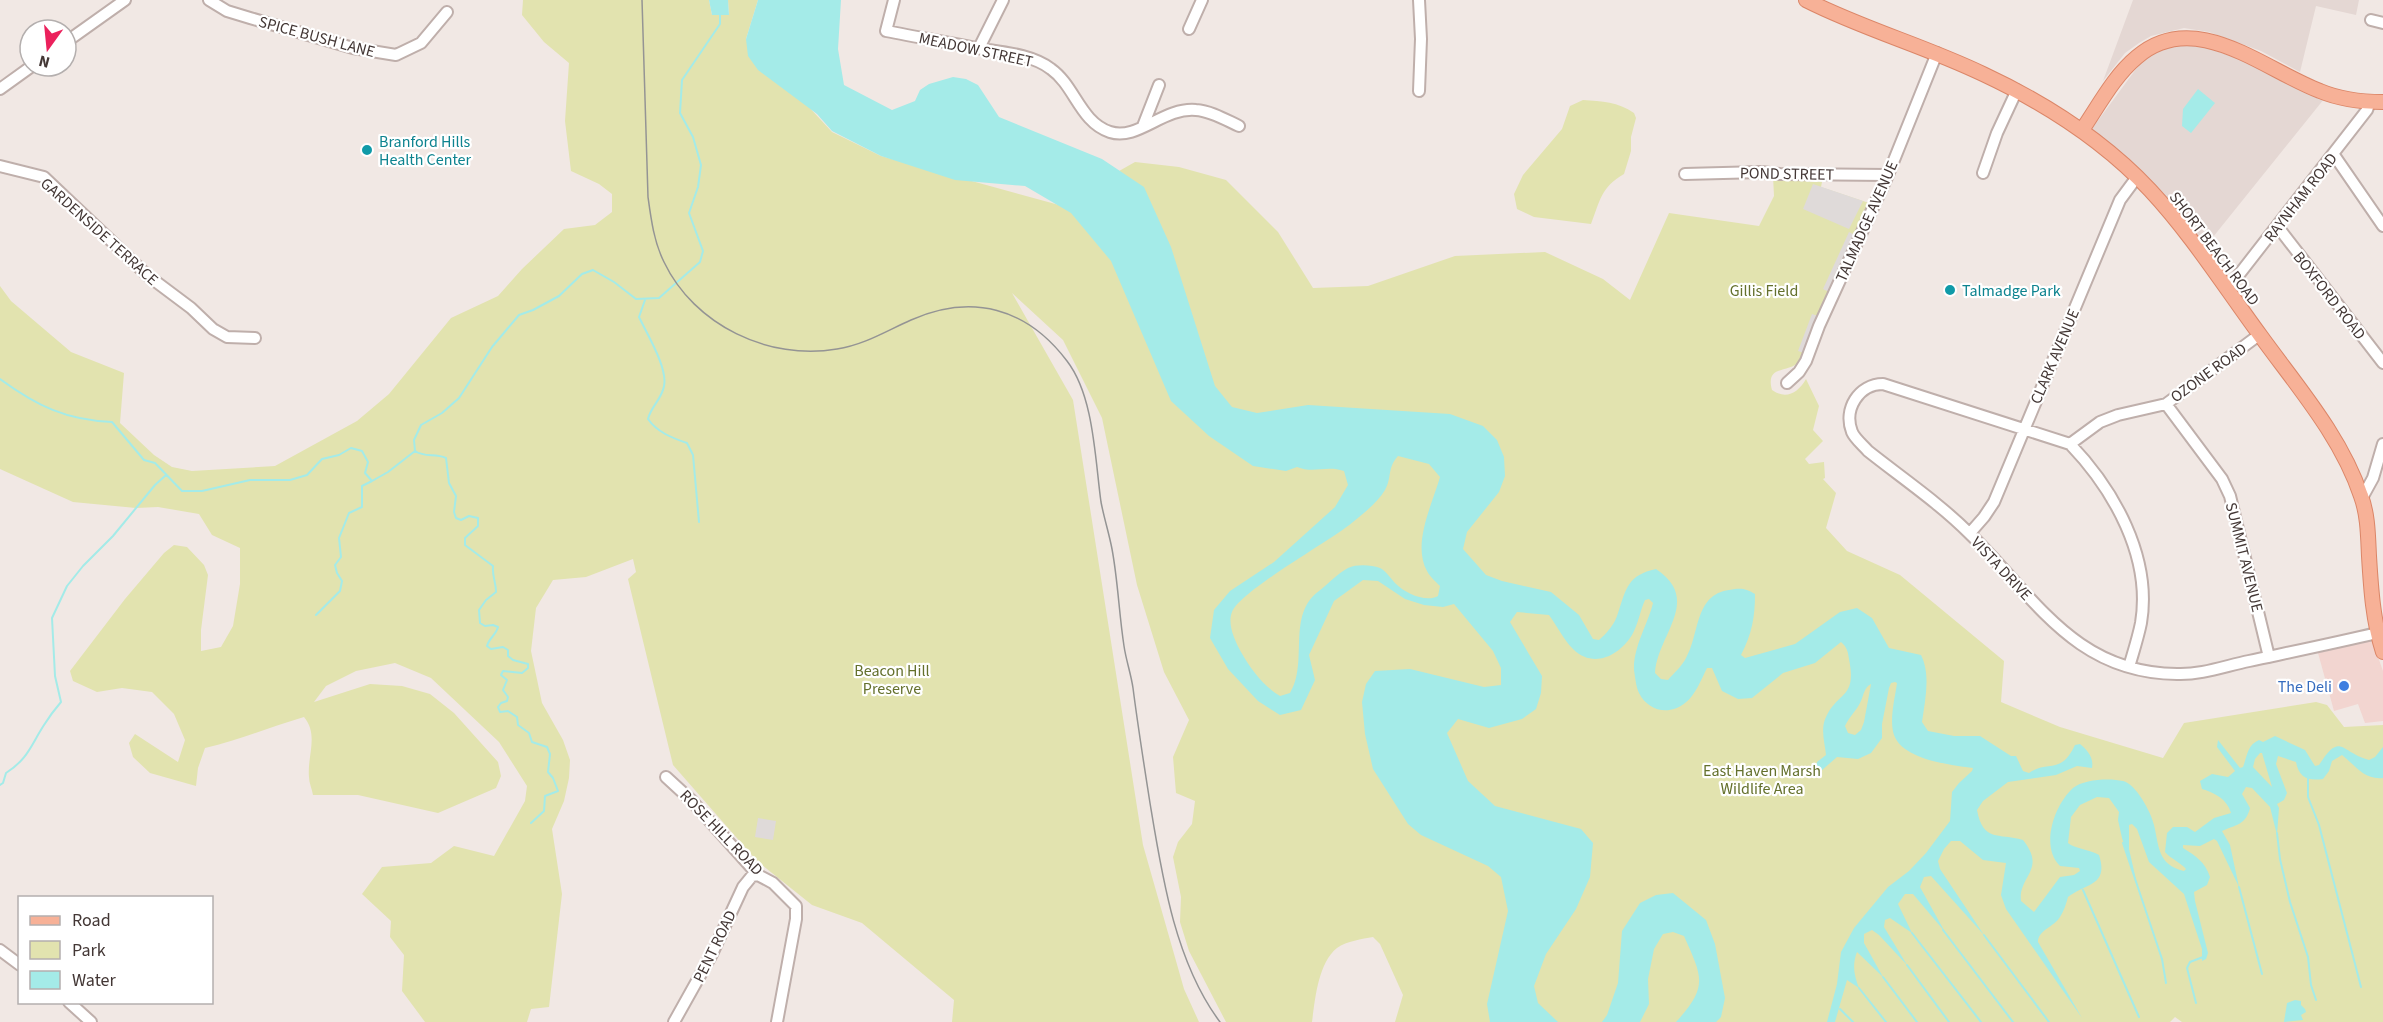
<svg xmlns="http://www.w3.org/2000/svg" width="2383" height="1022" font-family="'Source Sans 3',sans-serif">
<rect width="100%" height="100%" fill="#f1e8e4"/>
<path fill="#e4d7d3" d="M2133,0h226l-3,15 -40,-9 -16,66 -39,-21 -52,-19 -25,-4 -33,8 -12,7 -14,10 -22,28z
M2184,43l18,3 48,17 34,16 19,13 21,7 -119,148 -114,-117 48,-65 13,-11 16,-8z"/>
<path fill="#f2d5d0" d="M2372,640l11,31v50l-18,2 -7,-19 -24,7 -16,-58z"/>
<path fill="#e2e3af" d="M523,0h186l3,15h17l-1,-15h30l-12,39 86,93 49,24 178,49 76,-43 44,5 47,13 52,52 35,56 55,-2 87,-30 90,-4 58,27 27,21 39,-87 90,13 15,-30 -1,-20 50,1 -2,10 48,16c-17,37 -34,73 -50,111 -6,14 -10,35 -19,47 -11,13 -35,3 -28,29 14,10 26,3 34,-11l13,27 -6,24 10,11 -18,18 4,5 15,-2 1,16 -2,1 13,14 -10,35 21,23 53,24 104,86 -3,41 59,25 103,31 21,-35 132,-21 11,3 17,22 39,-2v297h-201l-7,-5 -5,5h-775l8,-27 -23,-51 -7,-7c-11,2 -26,4 -36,11 -19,15 -22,52 -25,74h-86l-37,-71 -9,-29 1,-25 -8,-40 5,-15 14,-18 3,-23 -19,-8 -3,-36 16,-37 -25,-48 -27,-87 -35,-167 -39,-78 -51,-47 61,107 70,445 41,144 15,33h-247l2,-22 -92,-77 -50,-18 -55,-44 -84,-96 -45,-186 8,-7 -3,-13 -47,18 -33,3 -17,28 -5,43 11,52 21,37 7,20 -1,18 -5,23 -12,28 10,65 -13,113 -18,2 -4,13h-102l-23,-31 2,-36 -14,-18 1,-16 -29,-27 20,-27 49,-4 23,-17 40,10 31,-55 2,-15 -28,-44 -68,-64 -36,-15 -39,8 -30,15 -12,16 56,-18 32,2 28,8 24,19 44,49 3,14 -5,12 -58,25 -80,-18h-45c-1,-6 -4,-12 -4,-18 -2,-21 10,-42 -5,-60 -34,10 -65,23 -99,31l-7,20 -2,18 -46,-13 -17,-16 -4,-14 6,-9 43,28 7,-22 -11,-26 -22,-22 -30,-4 -25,4 -24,-11 -3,-10 55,-72 39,-46 10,-8 13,2 17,18 4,10 -7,55v21l20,-4 12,-21 7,-42v-36l-28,-13 -13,-21 -41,-7 -22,1 -63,-6 -73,-33v-183l11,15 60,51 53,21 -4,50 34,32 18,12 20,4 83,-5 82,-45 32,-27 62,-76 47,-22 24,-27 42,-40 31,-4 17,-13v-18l-13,-10 -28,-13 -6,-50 4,-58 -25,-21 -22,-27z
M1583,100c19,1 35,2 51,13l2,5 -5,19v14l-7,23c-23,13 -24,27 -33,50l-57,-7 -17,-8 -3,-15 9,-19 39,-46 8,-23z"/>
<path fill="#dfdad9" d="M1813,184l50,17 -14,28 -46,-20z
M1849,232l6,3 -26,57 -6,-3z
M1812,314l6,2 -14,37 -6,-2z
M758,818l18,3 -3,19 -18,-3z"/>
<path fill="#a4ebe8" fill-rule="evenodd" d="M709,0h19l1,15h-17z
M758,0h83l-3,49 6,36 48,25 23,-9 5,-11 9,-6 24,-7 13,2 12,6 21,32 103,42 42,28 27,60 44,139 17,21 25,6 51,-8 142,9 33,12 14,14 7,17 1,19 -6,16 -32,40 -4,17 23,26 16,6 49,11 28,23 14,24 6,1c8,-7 16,-16 19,-27 8,-25 10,-38 38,-44 47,31 1,66 -1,104l6,6 7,1c6,-7 14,-14 18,-22 14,-24 8,-63 43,-68 12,-2 16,-2 26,4 0,23 -3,40 -14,61l4,3 50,-14 45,-32 17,-4 15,10 17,30 32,7c10,20 4,45 1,67l6,9 26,5h26l31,20h5l7,15 6,2c20,-14 31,3 46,-28l5,-1c7,6 14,13 12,24l-15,-2 -21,9 -48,7 -25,19 -6,9c6,32 21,23 46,30 24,30 -5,36 -2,61l13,11 26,-35 14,-2 6,-4 -1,-3 -19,-2c-20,-19 -6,-61 13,-78 11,-9 37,-10 50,-7 13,3 28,31 31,44 5,20 3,40 30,46l2,-2c-6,-7 -15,-10 -21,-17l2,-19 6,-6h14l8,5 19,-14 17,-5c-4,-14 -16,-20 -29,-24l-2,-8 12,-7 16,3 7,-6 -18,-24 1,-7 22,28 3,-1c4,-10 4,-22 16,-27l4,2 12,-6 30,14 10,16 4,-1c22,-34 21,-13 50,-5l6,-3 8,-10v31c-19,2 -27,-12 -41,-23l-10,6 -3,10 -6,8c-15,2 -24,-1 -27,-17l-18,-6 -2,8 11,29 -3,7 -7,4 2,4 -2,27 -7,-28 -18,-19 -6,-1 -4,7 8,14c-4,17 -15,17 -28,23l8,14 9,42 -22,-46 -3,-2 -14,7 -17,-1v3c13,8 22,14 27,29l-3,8 -13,7 1,9 13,52 -2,6 -4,2v-12l-18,-55 -35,-32 -12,-33 -5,-5 -3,1v24l8,35 -15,-46 -4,-18 1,-8 -10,-14 -12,-1 -17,8 -9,12 -3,26c7,6 21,6 31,12 10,31 -13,28 -31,42 -2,7 -4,14 -8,20 -6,10 -22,13 -22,25l44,76 -76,-109 -5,-14 5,-32 -23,-3 -23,-19h-9l-7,8 -6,12 2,8 44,66 -53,-59 -7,1 -4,10 25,45 -32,-38h-8l-7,10 14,29 -22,-15 -5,2 -1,7 23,38 -28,-30 -7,-5 -8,4v9l19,34 -26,-25c-5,13 -3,23 2,36l-12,-8 -12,42h-8l10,-38 4,-32 13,-24 34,-41 21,-16 17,-18 24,-32 2,-29 7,-9 13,-12 1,-3c-22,-3 -70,-8 -79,-33 -5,-15 1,-37 3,-52l-2,-1 -4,1 -2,5 -7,36v14l-11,15 -13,6 -21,-2 -16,14 -6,-2 2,-7 9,-7c-1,-12 -6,-26 0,-38 12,-26 31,-18 23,-58 -1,-7 -2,-12 -8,-17l-26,21 -32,10 -31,25 -14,1 -16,-8 -10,-23h-5c-5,10 -12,28 -22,35 -16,13 -37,8 -46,-10 -3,-6 -4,-17 -5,-23 -1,-23 14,-46 19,-67l-4,-4 -4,1c-5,11 -7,25 -13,35 -13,21 -39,34 -59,14 -9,-9 -16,-23 -24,-34l-32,-3 -7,10 32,54 -1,17 -5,16 -14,10 -33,9 -31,-9 -11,14 21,48 27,25 86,23 12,14 -3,34 -14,32 -30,45 -12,32 4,17 20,19h-68l-3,-18 21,-93 -7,-34 -13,-11 -67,-31 -13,-11 -35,-55 -8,-35 -3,-32 4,-18 9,-13 35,-2 74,18 17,-2v-17l-8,-17 -39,-47 -11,3 -19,-2 -19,-6 -27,-18 -15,-1 -29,21 -25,54 6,25 -14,30 -21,5 -22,-14 -30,-32 -18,-31 4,-28 16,-19 44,-29 61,-55 13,-22 -4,-14c-18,-6 -30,3 -47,-4l-11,4 -33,-5 -44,-30 -38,-35 -60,-140 -40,-48 -46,-27 -70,-6 -74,-24 -49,-25 -15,-17 -59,-44 -10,-14 -2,-17zM1398,456l31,8 11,13c-8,28 -28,67 -13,94 3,6 9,11 13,15l-2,10c-12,7 -33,-3 -42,-12 -5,-5 -10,-13 -16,-16 -9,-3 -23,-4 -32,0 -10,5 -20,16 -29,23 -33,24 -10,71 -29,102l-10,3c-16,-9 -30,-28 -39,-44 -6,-11 -14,-28 -9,-40 9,-22 97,-70 121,-90 11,-9 25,-20 32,-32 7,-12 2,-22 13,-34zM1871,684l-7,38 -3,8 -6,5 -7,-2 -3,-7c4,-9 12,-16 16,-25 3,-7 3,-13 10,-17zM2260,753h2l10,34 -19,-20 2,-8z
M2198,89l17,14 -24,30 -9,-7 1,-17z
M1673,893l33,27 9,24 10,54 -4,19 -5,5h-40c33,-36 26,-45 8,-86l-11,-4 -10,2 -9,15 -6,30 1,25 -9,18h-38l5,-7 11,-32 4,-52 18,-28 16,-8z
M2295,1000l6,1v4l4,4 1,3 -5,3 2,5 -19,2 3,-19z"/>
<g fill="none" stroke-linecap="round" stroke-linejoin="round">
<path stroke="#a4ebe8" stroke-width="2" d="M645,300l-6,17c8,17 29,51 25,69 -2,13 -13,20 -16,33 9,13 24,19 39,24l6,12 6,67
M0,379c37,27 66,41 112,43l32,38 11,3 27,28h20l48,-11h40l17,-5 15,-16 17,-4 12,-7 11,3 6,11 -3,11 7,8 16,-9 27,-21
M316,615l24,-24 2,-10 -5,-8 -2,-8 6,-8 -2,-19 10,-25 13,-6v-21l10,-5
M2308,778v19l11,28 42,162
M0,785l3,-2 3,-10c22,-14 25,-28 38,-48 5,-8 11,-16 17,-23l-6,-26 -3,-58 15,-32 16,-20 30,-30 42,-51 11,-10
M531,823l13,-12 1,-15 13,-5 -5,-13 -5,-6 2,-18 -3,-7 -15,-5 -3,-9 -11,-8 -1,-8 -9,-6 -8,1 -2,-5 3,-4 6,-2 1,-4 -5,-7 4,-10 -6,-5 2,-4 19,2 6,-5v-4l-15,-4 -5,-4v-6l-5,-3 -12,2 -4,-3c2,-8 9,-11 11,-19l-5,-2 -8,1 -5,-3 -1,-13 7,-10 10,-8c0,-10 -4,-16 -3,-26l-28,-21v-7l13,-12v-8l-9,-2 -8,4 -5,-2 -2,-6 2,-16 -7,-13 -3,-25c-11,-5 -21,0 -31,-7l-1,-11 7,-15 21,-12 17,-15 33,-51 27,-32 14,-5 26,-14 23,-22 11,-4 21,12 22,17 23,-1 41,-36 3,-11 -14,-38 9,-26 3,-22 -8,-28 -13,-24 2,-33 38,-56v-11
M2277,833l3,26 10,43 18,55 3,28 5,15
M2123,843l39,116 4,24
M2239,887l23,87
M2083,890l56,127
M1943,930l70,92
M1912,933l69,89
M1984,935l65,87
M1907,965l42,57
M1883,977l34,45
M1859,988l27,34
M2196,1003l-9,-35 3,-6 13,-5
M1840,1009l13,13"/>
<g stroke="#bfafab" stroke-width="14">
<path id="minor" d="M209,0l18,11 23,7 103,30 43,7 25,-12 26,-31
M894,0l-8,31c30,6 60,11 91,17 23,4 55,6 74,21 24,17 29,53 59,63 28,9 53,-25 86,-22 15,1 30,10 43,16
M2371,20l12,3
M1189,29l13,-29
M66,42l59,-42
M979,48l24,-48
M0,89l32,-23
M1419,91l2,-52 -2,-39
M1143,126l16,-41
M2334,155l49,71
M0,166l44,11 103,98 44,33 22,21 14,8 28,1
M1983,173l14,-40 20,-43
M1685,174l76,-2 19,2 108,1
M2278,227l105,136
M2227,290l140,-180 3,-8
M2259,335l-93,69 -48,11 -18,7 -30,22 -187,-60c-24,0 -40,25 -31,48 3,7 11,13 16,19 34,27 71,52 102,83 65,63 104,139 207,140 24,1 48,-8 72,-13 42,-9 86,-18 128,-28
M1787,383l12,-11 7,-11 13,-35 69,-151 49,-122
M2166,404l56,75 8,17 39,161
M2070,444c44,46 82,113 71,179 -3,15 -8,30 -12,44
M2362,498l11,-20 10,-34
M1970,533l14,-16 10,-15 126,-302 17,-23
M666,777l25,23 67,75 15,8 23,23v13l-19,103
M0,950l20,15
M69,1002l22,20
M674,1022l38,-68 31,-67 9,-11 6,-1"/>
</g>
<g stroke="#db8668" stroke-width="16">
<path id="major" d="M1806,0c57,29 119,46 177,74 62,29 119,65 167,116 41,44 74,96 110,145 36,50 81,101 101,161 7,19 7,40 8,60 2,33 4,65 14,96
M2082,130c17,-25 32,-54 55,-73 58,-50 127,13 183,34 19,8 42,11 63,11"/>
</g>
<use href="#minor" stroke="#fff" stroke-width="10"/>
<use href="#major" stroke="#f7b197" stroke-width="14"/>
<path stroke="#949494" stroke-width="1.5" d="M642,0l6,197c3,22 6,45 16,65 30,63 105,99 173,87 27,-4 49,-18 74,-29 61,-27 116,-12 156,41 27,35 28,98 34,141 3,16 8,31 11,47 6,32 7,65 12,97 2,14 7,28 9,42 5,39 11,77 17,115 12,73 25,159 70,219"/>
</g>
<g fill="#0f9aa8" stroke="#fff" stroke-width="2">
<circle cx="367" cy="150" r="6"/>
<circle cx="1950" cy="290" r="6"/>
</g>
<circle fill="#3f7fe0" stroke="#fff" stroke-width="2" cx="2344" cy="686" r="6"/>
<g text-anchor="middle" stroke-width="4.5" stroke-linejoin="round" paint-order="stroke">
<g font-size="16" fill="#433735" stroke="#fff">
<text transform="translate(317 36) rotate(15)" y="6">SPICE BUSH LANE</text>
<text transform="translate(976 49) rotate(12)" y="6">MEADOW STREET</text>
<text transform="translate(1787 173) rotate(1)" y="6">POND STREET</text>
<text transform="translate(2300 197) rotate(-52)" y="6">RAYNHAM ROAD</text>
<text transform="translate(1866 221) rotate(-66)" y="6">TALMADGE AVENUE</text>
<text transform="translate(100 231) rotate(42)" y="6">GARDENSIDE TERRACE</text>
<text transform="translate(2215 248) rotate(53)" y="6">SHORT BEACH ROAD</text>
<text transform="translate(2330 295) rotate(52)" y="6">BOXFORD ROAD</text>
<text transform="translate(2054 356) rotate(-67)" y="6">CLARK AVENUE</text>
<text transform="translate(2208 372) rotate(-36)" y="6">OZONE ROAD</text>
<text transform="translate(2245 557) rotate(76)" y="6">SUMMIT AVENUE</text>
<text transform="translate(2002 568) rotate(47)" y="6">VISTA DRIVE</text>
<text transform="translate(722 832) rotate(46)" y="6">ROSE HILL ROAD</text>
<text transform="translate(714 946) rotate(-64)" y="6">PENT ROAD</text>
</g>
<g font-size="16" fill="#0d838f" stroke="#fff" text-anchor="start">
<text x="379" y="147">Branford Hills<tspan x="379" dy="18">Health Center</tspan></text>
<text x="1962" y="296">Talmadge Park</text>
</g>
<g font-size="16" fill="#64702c" stroke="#fff">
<text x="1764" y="296">Gillis Field</text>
<text x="892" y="676">Beacon Hill<tspan x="892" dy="18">Preserve</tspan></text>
<text x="1762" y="776">East Haven Marsh<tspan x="1762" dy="18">Wildlife Area</tspan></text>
</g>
<g font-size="16" fill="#366cbe" stroke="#fff" text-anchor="end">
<text x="2332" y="692">The Deli</text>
</g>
</g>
<rect x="18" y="896" width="195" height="108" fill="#ffffff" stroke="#b4afae" stroke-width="1.5"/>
<rect x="30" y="916" width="30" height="9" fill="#f7b197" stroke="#b4afae" stroke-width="1.5"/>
<text x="72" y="926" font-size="18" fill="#433735">Road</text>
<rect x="30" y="941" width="30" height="18" fill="#e2e3af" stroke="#b4afae" stroke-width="1.5"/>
<text x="72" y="956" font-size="18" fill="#433735">Park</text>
<rect x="30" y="971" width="30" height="18" fill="#a4ebe8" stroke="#b4afae" stroke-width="1.5"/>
<text x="72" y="986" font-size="18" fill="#433735">Water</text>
<g transform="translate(48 48) rotate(195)"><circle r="28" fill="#ffffff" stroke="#b4afae" stroke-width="1.5"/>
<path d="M0-4.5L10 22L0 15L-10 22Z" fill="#eb215c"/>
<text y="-9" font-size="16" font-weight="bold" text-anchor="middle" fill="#433735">N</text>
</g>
</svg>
